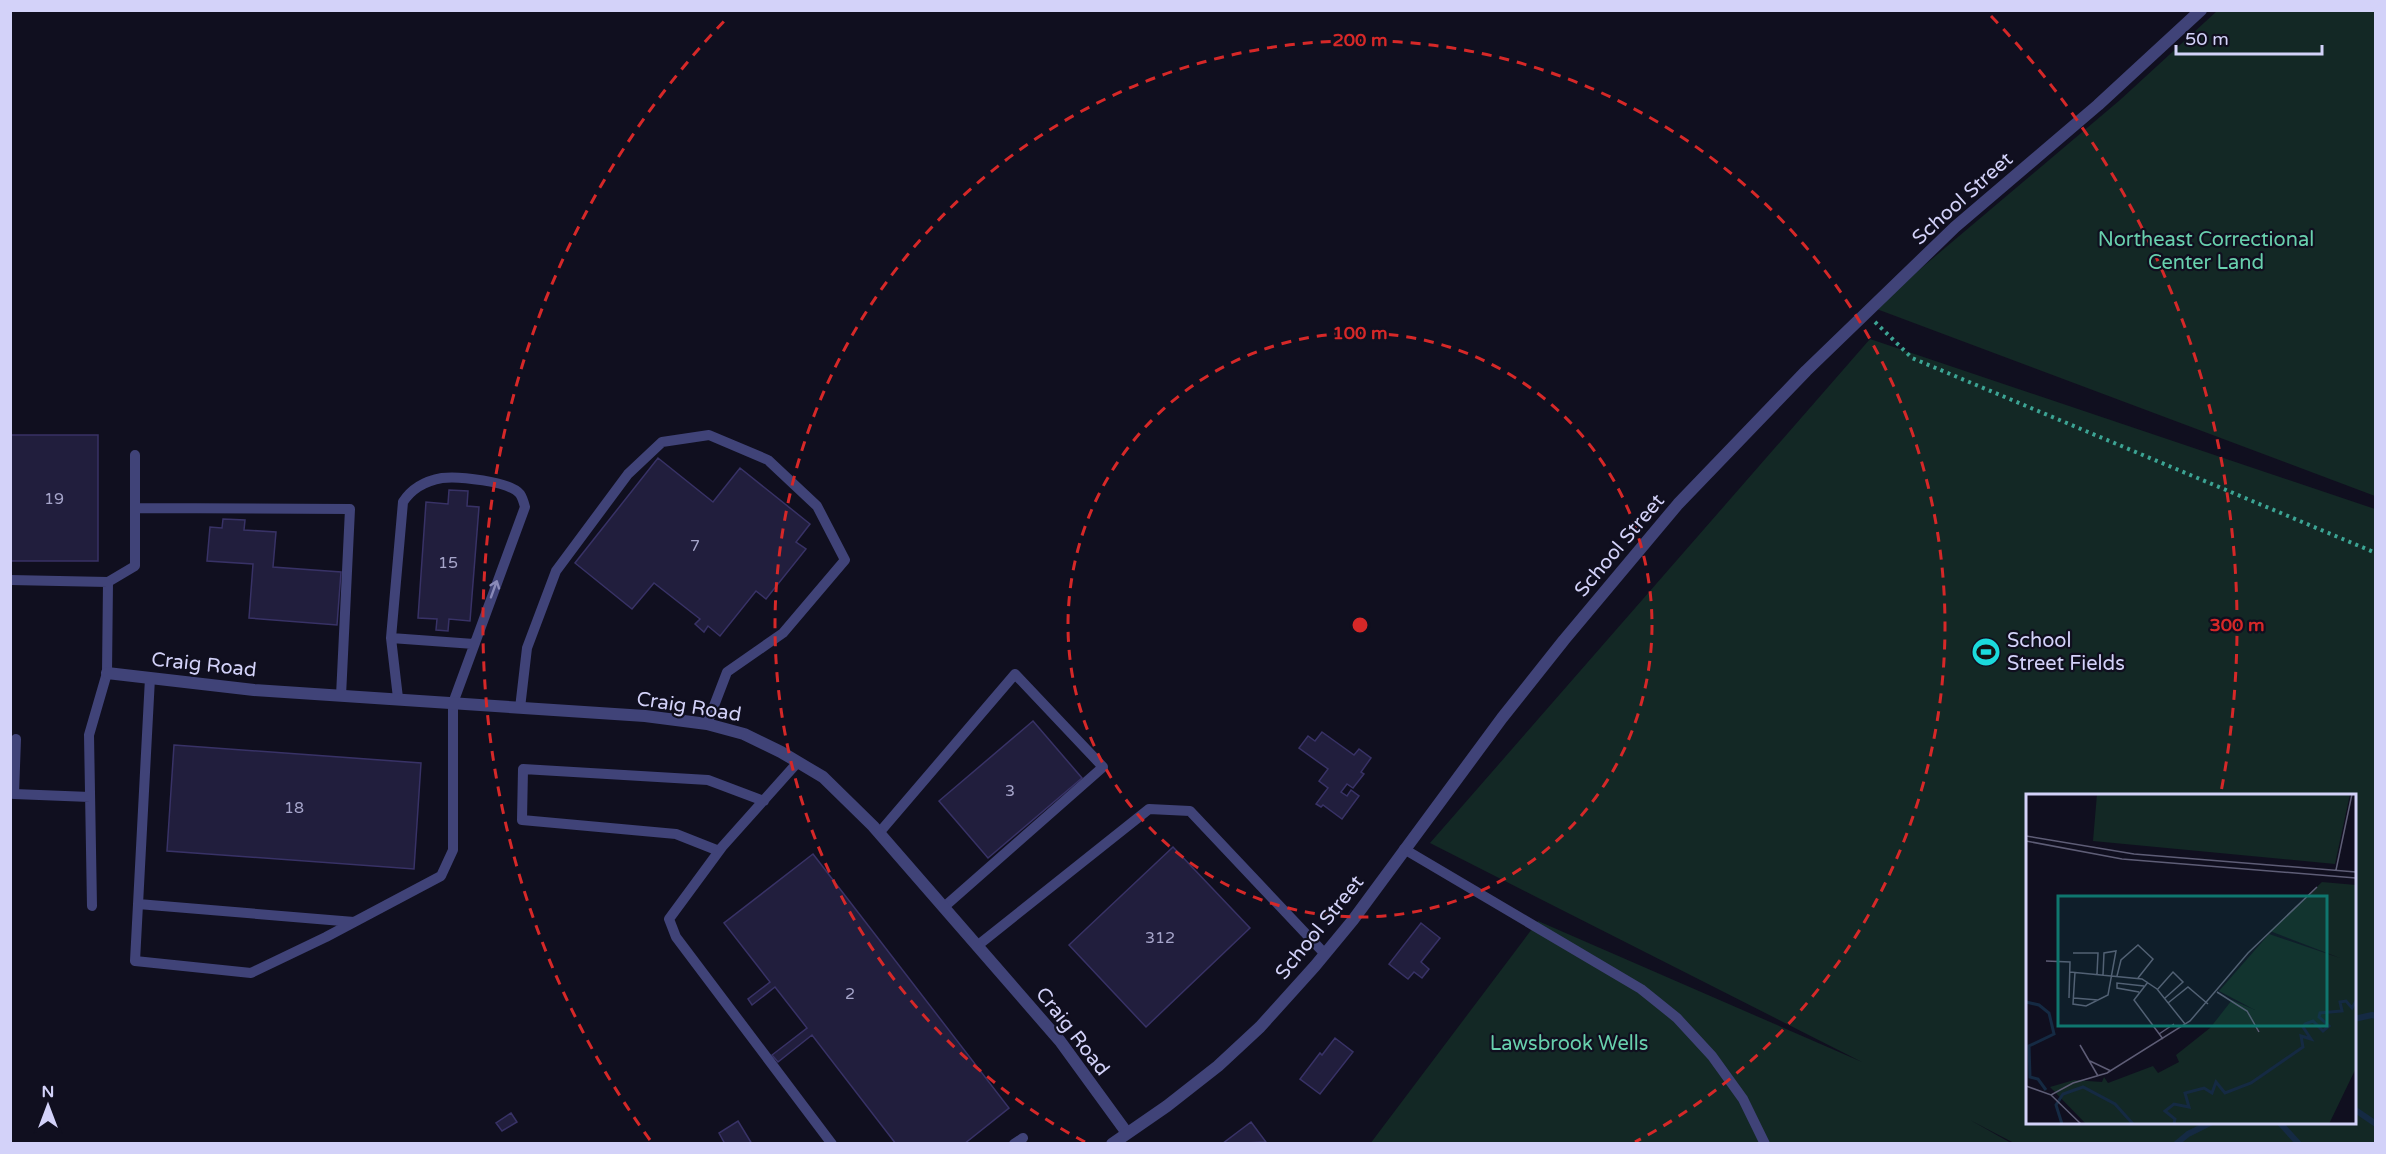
<svg xmlns="http://www.w3.org/2000/svg" width="2386" height="1154" font-family="'Varela Round',sans-serif">
<rect width="100%" height="100%" fill="#100f1f"/>
<path fill="#132825" fill-rule="evenodd" d="M2217,11h158v485l-501,-188 246,-208z
M1870,339l505,170v634h-361l-44,-23 41,23 -641,1 168,-223 324,141 -432,-219zM2028,796h326v326h-326z"/>
<g fill="none" stroke-linecap="round" stroke-linejoin="round">
<path stroke="#152a43" stroke-width="6" d="M2354,1019l18,-4 4,1
M2354,1109l22,15
M2279,1122l20,22
M2176,1144l12,-10 24,-12"/>
</g>
<path fill="#211e3d" stroke="#383266" stroke-width="1.5" d="M10,435h88v126h-88z
M658,458l55,44 27,-34 70,56 -14,18 10,7 -40,50 -10,-8 -36,45 -12,-10 -4,6 -9,-8 5,-5 -46,-36 -22,26 -57,-46z
M449,490l19,1 -1,15 12,1 -9,114 -21,-2 -1,12 -12,-1 1,-11 -19,-1 8,-116 22,2z
M223,519l22,1 -1,10 32,2 -3,35 68,5 -4,53 -88,-7 4,-54 -46,-3 3,-34 12,1z
M1033,721l49,57 -94,80 -49,-57z
M1322,732l32,23 5,-6 12,9 -10,14 3,2 -11,14 -6,-4 -6,8 6,4 4,-6 8,6 -17,23 -19,-14 -2,2 -5,-3 12,-16 -9,-7 9,-12 -29,-21 9,-12 7,5z
M174,745l247,18 -7,106 -247,-18z
M1173,847l77,81 -104,99 -77,-82z
M813,854l196,254 -45,36h-68l-84,-109 -34,27 -6,-7 35,-27 -32,-41 -23,18 -4,-6 22,-17 -46,-59z
M1421,923l19,15 -19,24 8,7 -7,9 -8,-6 -6,7 -19,-15z
M1335,1038l18,14 -33,42 -20,-15 20,-26 2,2z
M511,1113l6,9 -15,9 -6,-8z
M738,1121l14,23h-27l-6,-11z
M1251,1122l15,20 -44,2z"/>
<g fill="none" stroke-linecap="round" stroke-linejoin="round">
<path stroke="#3ca494" stroke-width="4" stroke-dasharray="3 4.5" stroke-linecap="butt" d="M1875,322l37,36 464,195"/>
<path stroke="#404378" stroke-width="10" d="M135,508l215,1 -9,187
M10,580l98,2 -1,91 -18,62 3,171
M108,582l27,-16v-111
M391,638l83,6
M150,678l-15,283 116,12 75,-36 115,-61 12,-26v-147l72,-196c-1,-4 -3,-10 -5,-13 -10,-13 -63,-18 -78,-16 -17,3 -30,10 -39,24l-12,136 7,60
M520,708l7,-60 29,-77 72,-97 34,-32 47,-7 59,25 49,46 28,54 -62,73 -56,39 -20,52
M16,739l-2,55 76,3
M798,762l-76,85 -53,72 7,18 156,207
M879,833l136,-159 88,93 -159,140
M1404,849l237,140 36,29 35,38 31,43 22,45
M719,851l-43,-17 -154,-14 1,-51 185,11 56,21
M138,904l216,18
M977,946l172,-137 41,2 135,143
M1014,1144l9,-6"/>
<path stroke="#404378" stroke-width="12" d="M107,673l147,17 391,26 62,8 37,10 37,18 42,25 50,49 187,215 67,92"/>
<path stroke="#404378" stroke-width="12" d="M1112,1144l55,-38 51,-40 42,-39 55,-61 38,-46 149,-202 62,-78 114,-136 128,-133 149,-144 143,-122 103,-95"/>
</g>
<defs><path id="oneway-shaft" d="M-6 0H5M1.5-3L5.5 0L1.5 3" fill="none" stroke-width="1.6" stroke-linecap="round" stroke-linejoin="round" transform="scale(1.5)"/></defs>
<use stroke="#8a8ab8" href="#oneway-shaft" transform="translate(494 589) rotate(-70)"/>
<g fill="none" stroke="#d62828" stroke-width="3" stroke-dasharray="10 8">
<circle cx="1360" cy="625" r="292"/>
<path d="M1085 1142A585 585 0 1 1 1635 1142"/>
<path d="M650 1140A877 877 0 0 1 729 16M1991 16A877 877 0 0 1 2221 792"/>
</g>
<defs>
<g id="stadium-disc" transform="scale(1.5)"><circle r="9.5" fill="#1bdadc" stroke="#100f1f"/><path d="M0-5a6.5 5 0 1 0 0 10a6.5 5 0 1 0 0-10ZM-3.5-1.8h7v3.6h-7Z" fill="#111"/></g>
</defs>
<g fill-rule="evenodd">
<use href="#stadium-disc" x="1986" y="652"/>
</g>
<g text-anchor="middle" stroke-width="4.5" stroke-linejoin="round" paint-order="stroke">
<g font-size="16" fill="#a6a5ca">
<text x="54" y="504">19</text>
<text x="695" y="551">7</text>
<text x="448" y="568">15</text>
<text x="1010" y="796">3</text>
<text x="294" y="813">18</text>
<text x="1160" y="943">312</text>
<text x="850" y="999">2</text>
</g>
<g font-size="20" fill="#d3d2f9" stroke="#100f1f">
<text transform="translate(1962 198) rotate(-42)" y="7">School Street</text>
<text transform="translate(1619 545) rotate(-50)" y="7">School Street</text>
<text transform="translate(204 664) rotate(6)" y="7">Craig Road</text>
<text transform="translate(689 706) rotate(9)" y="7">Craig Road</text>
<text transform="translate(1319 927) rotate(-51)" y="7">School Street</text>
<text transform="translate(1073 1031) rotate(52)" y="7">Craig Road</text>
</g>
<g font-size="20" fill="#68d0ad" stroke="#100f1f">
<text x="2206" y="246">Northeast Correctional<tspan x="2206" dy="23">Center Land</tspan></text>
<text x="1569" y="1050">Lawsbrook Wells</text>
</g>
<g font-size="20" fill="#d3d2f9" stroke="#100f1f" text-anchor="start">
<text x="2007" y="647">School<tspan x="2007" dy="23">Street Fields</tspan></text>
</g>
</g>
<g transform="translate(2026 794)">
<rect width="330" height="330" fill="#100f1f"/>
<path d="M71,0h253l-15,70 -242,-23zM296,88l34,3v183l-27,56h-243l-36,-37 24,-7 28,2 2,-5 4,6 45,-17 5,7 21,-11 -3,-7 34,-27 22,-28 23,10 -36,-19 50,-57 71,24 -70,-27z" fill="#132825"/>
<path fill="none" stroke="#152a43" stroke-width="3" d="M0,208l13,3 10,8 5,21 -25,12 1,31 8,2 8,11M36,330l-6,-19 7,-11 20,-7 32,17 18,20M148,330l1,-5 -10,-8 9,-7 15,3 -4,-14 19,-5 8,5 4,-11 9,11 26,-10 52,-36 -2,-11 10,3 -8,-12 2,-3 8,-3 10,10 6,-5 -10,-9 1,-4 22,-2 -2,-9 6,-1 6,7 4,-7"/>
<path fill="none" stroke="#5e5d76" stroke-width="1.5" d="M0,42l108,18 222,18M0,47l96,18 234,19M310,76l16,-76M47,159h25l-1,21M20,167l24,1 -1,36M44,178l72,7 15,10 28,35M49,178l-2,32 13,2 22,-11 8,-44 -12,2 -1,22M91,182l4,-16 17,-15 15,14 -15,19M122,188l-14,18 29,39M131,196l16,-18 10,10 -18,16M113,198l-22,-4v-5l27,3M191,198l30,19 12,21M48,204l24,2M142,209l20,-16 20,17M133,240l15,-10M54,251l18,31M64,267l21,10M0,292l25,9 22,-12 34,-10 83,-52 58,-68 69,-66M25,301l30,29"/>
<path fill="#0f766e" fill-opacity="0.15" stroke="#0f766e" stroke-width="3" d="M32,102h269v130h-269z"/>
<rect width="330" height="330" fill="none" stroke="#d3d2f9" stroke-width="3"/>
</g>
<circle cx="1360" cy="625" r="9" fill="#d62828" stroke="#100f1f" stroke-width="3"/>
<g font-size="18" text-anchor="middle" font-weight="bold" fill="#d62828" stroke="#100f1f" stroke-width="4.5" stroke-linejoin="round" paint-order="stroke">
<text x="1360" y="46">200 m</text>
<text x="1360" y="339">100 m</text>
<text x="2237" y="631">300 m</text>
</g>
<rect width="2386" height="1154" fill="none" stroke="#d3d2f9" stroke-width="24"/>
<g transform="translate(48 1106)" stroke="#100f1f" stroke-width="4.5" paint-order="stroke">
<path d="M0-4.5L10 22L0 15L-10 22Z" fill="#d3d2f9"/>
<text y="-9" font-size="16" font-weight="bold" text-anchor="middle" fill="#d3d2f9">N</text>
</g>
<path d="M2176 45v9h146v-9" fill="none" stroke="#d3d2f9" stroke-width="3"/>
<text x="2185" y="45" font-size="18" fill="#d3d2f9" stroke="#100f1f" stroke-width="4.5" paint-order="stroke">50 m</text>
</svg>
